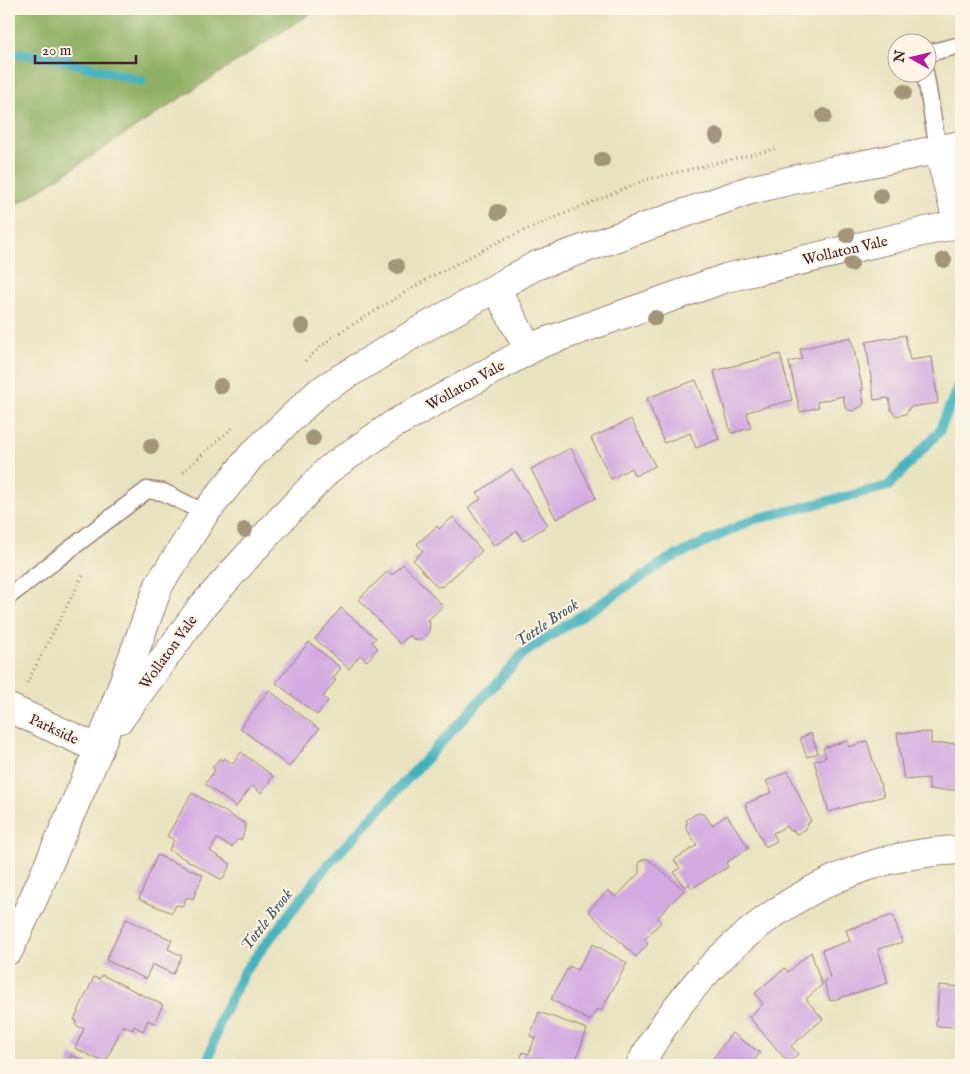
<svg xmlns="http://www.w3.org/2000/svg" width="970" height="1074" font-family="'IM FELL English',serif">
<rect width="100%" height="100%" fill="#fcf5e5"/>
<filter id="ink" filterUnits="userSpaceOnUse"><feTurbulence type="fractalNoise" baseFrequency=".02" numOctaves="2"/><feDisplacementMap in="SourceGraphic" scale="10" xChannelSelector="R" yChannelSelector="G"/><feConvolveMatrix kernelMatrix="1 2 1 2 8 2 1 2 1" color-interpolation-filters="sRGB"/></filter>
<filter id="wash" filterUnits="userSpaceOnUse"><feTurbulence type="fractalNoise" baseFrequency=".0096" numOctaves="4" result="noise"/><feDisplacementMap in="SourceGraphic" scale="20" xChannelSelector="R" yChannelSelector="G"/><feGaussianBlur stdDeviation="1.12" result="paint"/><feColorMatrix in="noise" values="0 0 0 0 0 0 0 0 0 0 0 0 0 0 0 0 0 1.4 0 .05"/><feComposite in="paint" operator="in"/></filter>
<g filter="url(#wash)">
<rect width="100%" height="100%" fill="#e9e2bf"/>
<path fill="#8fb165" stroke="#6c6848" d="M9,9h308l-308,201z"/>
<g fill="none" stroke-linecap="round" stroke-linejoin="round">
<path stroke="#43b1be" stroke-width="10" d="M9,52l49,7 84,22
M207,1065l13,-45 24,-48 81,-104 199,-215 145,-94 83,-39 136,-34 51,-54 22,-53"/>
</g>
<g id="blocks">
<path fill="#d2a9e1" d="M905,335l5,25 22,-3 6,46 -28,4 -4,7 -10,2 -5,-6 -2,-12 -15,2 -8,-58z
M851,337l12,53h-2l3,13 -2,3 -9,5 -5,-1 -3,-3 -2,-11 -26,6 2,5 -19,5 -11,-50 13,-3 -2,-10z
M780,354l12,46 -45,12 4,16 -20,5 -17,-62z
M696,380l23,59 -23,9 -6,-15 -26,10 -17,-45z
M631,419l24,47 -20,10 -4,-8 -20,11 -20,-41z
M571,448l25,50 -40,21 -25,-50z
M512,469l36,56 -25,16 -6,-10 -23,15 -26,-39 13,-8 -4,-6z
M453,517l29,34 -39,35 -6,1 -24,-27 10,-9 -6,-7 20,-18 2,3z
M403,564l40,42 -15,14 2,2 -1,10 -8,8 -8,-1 -4,-4 -9,9 -41,-45 29,-28 4,4z
M341,608l35,30 -4,4 6,6 -11,13 -7,-6 -11,14 -34,-30z
M309,642l32,26 -8,10 3,2 -13,17 5,4 -11,14 -41,-32z
M269,690l50,39 -30,38 -49,-39z
M931,732v12l30,-1v47h-32v-12l-25,2 -7,-47z
M811,733l7,20 -11,4 -7,-19z
M847,741l2,6 18,-6 17,55 -55,16 -15,-51 12,-4 -3,-9z
M241,752l32,24 -12,17 -9,-7 -16,21 -31,-23 10,-14 -3,-2 8,-10 2,3 2,-3 9,6z
M788,771l23,50 -3,2 -2,6 -9,5 -5,-4 -3,1 -2,-5 -14,7 4,8 -12,6 -20,-43 27,-12 -6,-11z
M192,793l54,31 -4,15 -5,1 -5,7 -15,-8 -7,12 21,13 -9,16 -53,-30 5,-10 -7,-4z
M698,813l7,2 7,10 15,-10 22,33 -23,15 2,4 -36,21 -3,-4 -5,3 -10,-15 6,-4 -6,-8 23,-15 -11,-17 1,-9z
M157,855l46,20 -10,24 -6,-2 -4,9 -7,-1 -4,8 -33,-14z
M647,858l37,32 -27,28 4,4 -17,18 4,4 -12,13 -48,-46 20,-21 8,7 23,-24v-11z
M893,915l9,27 -24,7 10,34 -58,18 -6,-20 6,-3 -8,-28 28,-9 -4,-11z
M126,919l46,21 -4,9 14,7 -9,18 -21,-10 -6,15 -40,-19z
M593,944l34,19 -26,48 -4,-2 -7,12 -39,-22 18,-33 8,4z
M811,952l11,33 -16,14 17,20 -32,27 7,8 -9,9 -40,-46 14,-13 -8,-11 30,-25 3,4z
M102,975l61,30 -9,18 -6,-3 -5,11 -9,-5 -1,4 -10,-5 -18,38 -30,-15 9,-19 -9,-4 2,-4 -3,-1 20,-43 5,2z
M939,985l22,2 -4,40 -21,-1z
M539,1012l48,17 -13,36h-56l5,-13 6,2 6,-16 -5,-2z
M732,1033l28,20 -9,12h-43z
M71,1055l21,10h-25z"/>
</g>
</g>
<g filter="url(#ink)">
<use href="#blocks" fill-opacity="0" stroke="#9a8075" stroke-width="1"/>
<g fill="none" stroke-linecap="round" stroke-linejoin="round">
<g stroke="#9a8075" stroke-width="19">
<path id="service" d="M928,53l33,-8
M925,72l13,77
M9,596l138,-106 16,2 42,21"/>
</g>
<g stroke="#9a8075" stroke-width="30">
<path id="minor" d="M9,708l90,41
M640,1065c63,-118 183,-211 321,-215"/>
</g>
<g stroke="#9a8075" stroke-width="30">
<path id="tertiary" d="M938,149l20,74
M496,288l33,62
M120,719l80,-110 70,-78 59,-62 65,-45 148,-81 184,-65 235,-55
M9,950l27,-57 63,-144 60,-164 46,-72 47,-58 68,-64 97,-59 118,-66 215,-76 81,-19 130,-26"/>
</g>
<path stroke="#9a8075" stroke-width="3" stroke-dasharray="1 4" stroke-linecap="butt" d="M305,361l27,-24 97,-59 73,-38 143,-60 130,-31
M183,472l49,-44
M27,683l57,-110"/>
<use href="#service" stroke="#fff" stroke-width="16"/>
<use href="#minor" stroke="#fff" stroke-width="28"/>
<use href="#tertiary" stroke="#fff" stroke-width="28"/>
</g>
<g fill="#a3947a">
<circle cx="904" cy="92" r="8"/>
<circle cx="824" cy="116" r="8"/>
<circle cx="717" cy="136" r="8"/>
<circle cx="602" cy="160" r="8"/>
<circle cx="881" cy="196" r="8"/>
<circle cx="498" cy="212" r="8"/>
<circle cx="847" cy="235" r="8"/>
<circle cx="944" cy="260" r="8"/>
<circle cx="851" cy="264" r="8"/>
<circle cx="397" cy="266" r="8"/>
<circle cx="655" cy="318" r="8"/>
<circle cx="302" cy="326" r="8"/>
<circle cx="221" cy="386" r="8"/>
<circle cx="313" cy="438" r="8"/>
<circle cx="151" cy="446" r="8"/>
<circle cx="245" cy="530" r="8"/>
</g>
</g>
<g text-anchor="middle" stroke-width="4" stroke-linejoin="round" paint-order="stroke">
<g font-size="15" fill="#4a1f2b" stroke="#fcf5e5">
<text transform="translate(845 250) rotate(-13)" y="5">Wollaton Vale</text>
<text transform="translate(465 385) rotate(-29)" y="5">Wollaton Vale</text>
<text transform="translate(168 652) rotate(-54)" y="5">Wollaton Vale</text>
<text transform="translate(54 729) rotate(25)" y="5">Parkside</text>
</g>
<g font-size="16" font-style="italic" fill="#475966" stroke="#fcf5e5">
<text transform="translate(546 622) rotate(-34)" y="6">Tottle Brook</text>
<text transform="translate(266 919) rotate(-52)" y="6">Tottle Brook</text>
</g>
</g>
<rect width="970" height="1074" fill="none" stroke="#fcf5e5" stroke-width="30"/>
<g transform="translate(912 58) rotate(278)"><circle r="24" fill="#fcf5e5" stroke="#b59f9b"/>
<path d="M0-4L9 19L0 12L-9 19Z" fill="#b5179e"/>
<text y="-8" font-size="14" font-weight="bold" text-anchor="middle" fill="#4a1f2b">N</text>
</g>
<path d="M35 55v8h101v-8" fill="none" stroke="#4a1f2b" stroke-width="2.5"/>
<text x="42" y="55" font-size="15" fill="#4a1f2b" stroke="#fcf5e5" stroke-width="4" paint-order="stroke">20 m</text>
</svg>
